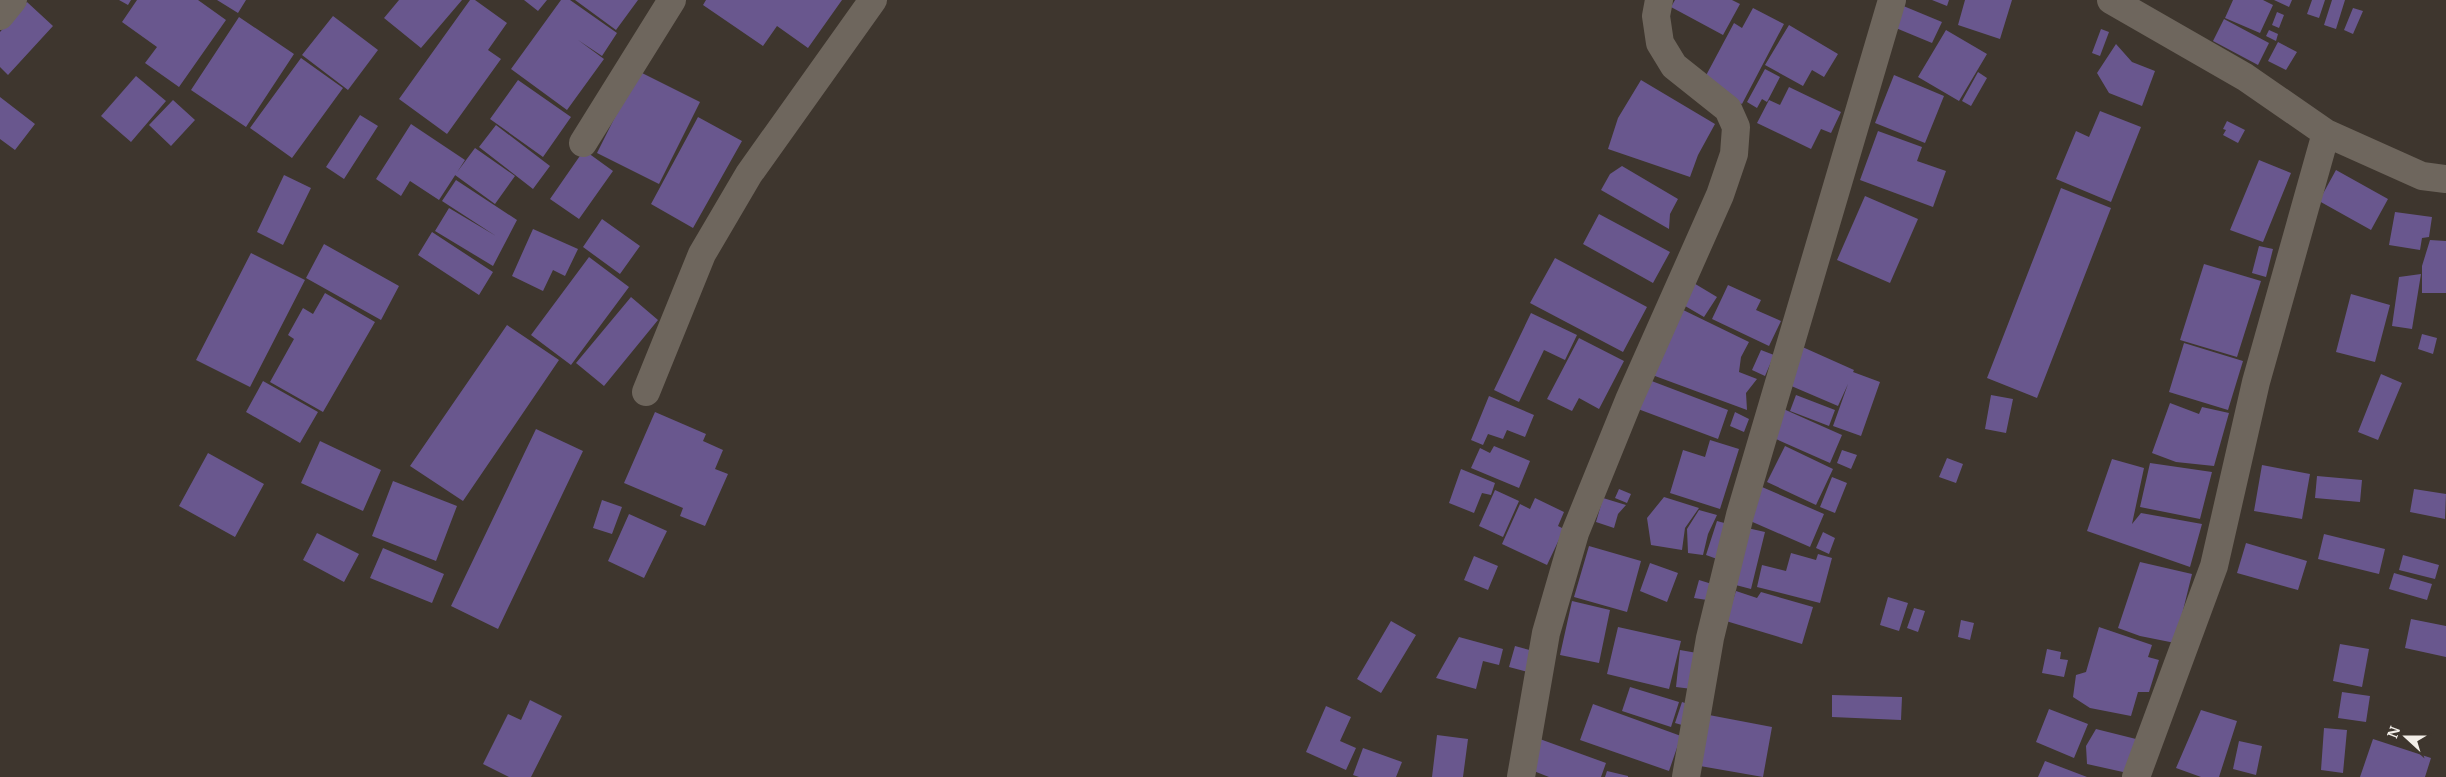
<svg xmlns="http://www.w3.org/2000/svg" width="2446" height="777" font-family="Merriweather,serif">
<rect width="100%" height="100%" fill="#3e362e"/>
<path fill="#69578e" d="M119,0h12l-3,5z
M137,0h61l28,20 -47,67 -34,-24 12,-16 -35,-25z
M217,0h29l-8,13z
M399,0h63l-41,48 -37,-30z
M470,0h5l32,23 -19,27 13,9 -54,75 -48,-35z
M524,0h23l-9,11z
M561,0h9l47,33 -15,23 -24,-16 26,19 -37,51 -56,-41z
M575,0h63l-22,30z
M706,0h136l-34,48 -31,-22 -14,20 -60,-41z
M1675,0h57l8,4 -17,31 -52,-28z
M1932,0h17l-2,6z
M1965,0h47l-12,39 -42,-14z
M2233,0h30l10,5 -13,28 -35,-15z
M2274,0h18l-3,7z
M2312,0h13l-6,18 -12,-4z
M2332,0h13l-9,29 -12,-4z
M27,2l26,24 -45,49 -8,-8v-35z
M1901,5l41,17 -10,21 -41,-17z
M1753,8l31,16 -42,80 -40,-21 32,-60 8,5z
M2353,8l10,3 -10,23 -9,-4z
M2277,12l7,3 -5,13 -7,-3z
M333,16l45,34 -30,40 -46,-35z
M239,17l55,37 -48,73 -55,-37z
M2224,19l45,24 -11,22 -45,-24z
M1789,25l49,29 -14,23 -12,-7 -9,16 -38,-21z
M2101,29l8,3 -9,24 -8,-3z
M1946,30l41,24 -28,47 -41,-24z
M2269,30l9,4 -2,7 -10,-5z
M2278,42l19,10 -11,18 -18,-9z
M2116,44l16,18 23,9 -13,35 -33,-13 -12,-20z
M301,58l42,30 -51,70 -42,-30z
M1765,69l15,8 -13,25 -5,-3 -5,9 -10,-6z
M638,71l62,31 -41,82 -62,-31z
M1978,72l9,6 -16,28 -9,-5z
M1894,75l50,21 -19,47 -50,-20z
M136,76l30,25 -35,41 -30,-26z
M518,80l53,37 -28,40 -53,-38z
M1641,80l74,44 -17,31 -8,22 -82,-28 10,-31z
M1789,87l52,25 -10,21 -10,-4 -10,20 -54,-26 12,-23 11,5z
M0,97l35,27 -20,26 -15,-11z
M173,100l22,20 -24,26 -22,-21z
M2100,111l41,16 -30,75 -55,-23 20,-48 13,6z
M360,115l18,11 -34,53 -18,-12z
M698,117l44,24 -49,87 -42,-24z
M2227,121l18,9 -7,13 -15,-8 3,-5 -3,-1z
M411,124l54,36 -26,40 -29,-19 -9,15 -25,-17z
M496,125l54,41 -17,23 -54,-42z
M1878,131l44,16 -5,14 29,10 -13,36 -73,-27z
M475,148l40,28 -20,28 -40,-29z
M584,150l29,21 -34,48 -29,-20z
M2259,160l32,13 -28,69 -33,-12z
M1622,166l56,33 -8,15 -1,15 -68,-39 9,-16z
M2336,170l52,29 -17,31 -52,-29z
M284,175l27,13 -28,57 -26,-13z
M456,180l61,40 -24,46 -58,-35 14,-23 47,28 -54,-35z
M2061,188l50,20 -74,190 -50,-20z
M1865,196l53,23 -28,64 -53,-23z
M2395,212l37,5 -3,20 -7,1 -2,12 -31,-5z
M1599,214l71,38 -17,31 -70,-39z
M602,219l38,27 -20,28 -37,-27z
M533,229l45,20 -13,27 -12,-6 -10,21 -31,-15z
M432,232l61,40 -14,23 -61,-40z
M2430,240l16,1v52h-24v-27z
M324,244l75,42 -18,34 -75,-42z
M2259,246l14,3 -7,28 -14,-4z
M251,253l54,27 -55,107 -54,-27z
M589,257l40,30 -58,78 -40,-30z
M1555,258l92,49 -24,45 -93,-49z
M2204,264l57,17 -24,76 -57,-17z
M2421,274l-9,55 -20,-3 7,-49z
M1692,282l25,15 -13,20 -24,-14z
M1728,285l33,15 -5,10 25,11 -12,25 -57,-27z
M325,293l50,29 -52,90 -53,-30 24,-43 -6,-4 15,-27 10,6z
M2351,294l39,11 -15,57 -39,-10z
M631,297l27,23 -54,66 -28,-23z
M1675,306l74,36 -8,15 -2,15 18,7 -11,14 1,17 -92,-34 -1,-18z
M1531,313l46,22 -12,25 -21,-10 -25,52 -25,-12z
M507,325l52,35 -96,141 -53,-35z
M2422,334l15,4 -4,16 -15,-5z
M1579,338l45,23 -25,48 -20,-11 -7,13 -25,-12z
M2184,343l59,18 -15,49 -59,-18z
M1798,345l56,25 -1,2 27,10 -19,54 -28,-10 15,-42 -10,22 -49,-21z
M1761,350l13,5 -9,21 -13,-6z
M2381,374l21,9 -24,57 -20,-8z
M1649,380l79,30 -10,29 -80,-30z
M263,381l55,31 -18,31 -54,-31z
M1796,395l39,15 -6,16 -39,-15z
M1991,395l22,4 -7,34 -21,-4z
M1489,396l45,19 -9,22 -18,-7 -4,9 -15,-5 -5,11 -12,-5z
M2170,403l29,11 3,-7 27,6 -15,53 -38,-4 -24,-9z
M1779,407l63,28 -12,28 -63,-28z
M655,412l51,22 -3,7 20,9 -8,19 13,5 -23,52 -25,-10 3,-8 -59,-25z
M1735,412l14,7 -5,13 -14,-6z
M536,429l47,22 -85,178 -47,-23z
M1710,440l29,9 -19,60 -50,-16 13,-43 22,7z
M320,441l61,29 -18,41 -62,-28z
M1494,446l36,15 -11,27 -48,-20 9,-20 10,5z
M1785,446l48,23 -17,36 -49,-23z
M1842,450l15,5 -6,14 -14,-6z
M208,453l56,31 -29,53 -56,-31z
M1947,458l16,6 -7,19 -17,-6z
M2112,459l32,9 -12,56 9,-11 61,11 -12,43 -103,-36z
M2150,463l62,9 -12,47 -60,-12z
M2262,465l48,9 -8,45 -48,-8z
M1461,469l34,14 -4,12 -9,-2 -8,20 -25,-10z
M2317,476l45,4 -2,22 -45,-4z
M1832,477l15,6 -12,30 -15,-6z
M393,481l64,25 -21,55 -64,-25z
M1762,487l62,27 -14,33 -62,-27z
M1619,489l12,5 -4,9 -12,-5z
M2414,489l32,5 -1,25 -35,-7z
M1495,490l24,11 -16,36 -24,-11z
M1664,497l35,11 -14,20 -3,22 -31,-5 -4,-27z
M1535,498l29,14 -6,14 6,3 -17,36 -45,-21 18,-40 10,5z
M1603,498l23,7 -8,9 -4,14 -18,-6z
M602,500l20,7 -10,27 -19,-6z
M1699,510l18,5 -9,19 -5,21 -15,-2 -1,-24z
M629,514l38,17 -23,47 -36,-17z
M1717,521l11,3 -11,35 -11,-4z
M1743,527l22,5 -14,57 -23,-6z
M1823,532l12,6 -6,16 -13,-6z
M317,533l42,21 -15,28 -41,-22z
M2324,534l61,15 -6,25 -61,-15z
M2246,543l61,18 -9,29 -61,-17z
M1589,546l52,15 -14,51 -53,-15z
M383,548l61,26 -12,29 -62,-25z
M1791,553l25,7 2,-6 14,4 -12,45 -63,-16 5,-22 24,6z
M2403,555l36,10 -4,14 -36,-9z
M1474,556l24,10 -10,24 -24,-10z
M2140,562l52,12 -17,69 -35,-7 -22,-8z
M1650,563l28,10 -11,29 -27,-11z
M2394,573l38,11 -5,16 -38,-11z
M1699,580l13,4 -5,16 -13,-2z
M1736,591l21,7 4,-6 52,15 -11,37 -76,-23z
M1888,597l20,6 -9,28 -19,-6z
M1572,601l38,9 -11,53 -39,-8z
M1914,608l11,3 -7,21 -11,-4z
M2411,619l35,7v31l-41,-9z
M1961,620l13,3 -4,17 -12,-3z
M1391,621l25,14 -35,58 -24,-14z
M1618,627l63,14 -12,48 -62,-15z
M2099,627l53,18 -4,12 11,3 -10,32h-11l-7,24 -41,-8 -17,-11 3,-22 10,-3z
M1459,637l44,12 -4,16 -16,-4 -7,28 -40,-11z
M2340,644l29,5 -7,38 -29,-6z
M1515,646l18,5 -5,21 -19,-5z
M2047,649l14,3 -1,7 8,1 -4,17 -22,-4z
M1680,650l17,3 -5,36 -16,-2z
M1630,687l49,15 -8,25 -49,-16z
M2342,692l28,4 -4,26 -28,-4z
M1832,695l70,2 -1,23 -69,-3z
M530,700l32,16 -31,61h-22l-26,-13 25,-50 13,6z
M1682,702l12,4 -12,19 -7,-2z
M1593,704l88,32 -12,35 -89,-31z
M1326,706l25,11 -11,24 16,7 -10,22 -40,-18z
M2049,709l39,15 -14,34 -38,-16z
M2201,710l36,11 -18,56h-18l-25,-9z
M1709,715l63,12 -9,50 -63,-11z
M2324,728l23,2 -4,43 -22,-3z
M2096,729l60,15 -15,32 -54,-12 -1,-18z
M1437,735l31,4 -5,38h-31z
M1537,738l69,25 -5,14h-52l-23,-9z
M2373,739l58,19 -6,19h-65z
M2239,741l23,5 -6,29 -23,-6z
M1363,748l39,14 -6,15h-37l-6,-2z
M2045,761l42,16h-49z
M1607,771l21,5v1h-23z"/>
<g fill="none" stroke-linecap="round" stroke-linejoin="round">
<path stroke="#6e665d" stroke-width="28" d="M2111,0l134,77 81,56 96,43 24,3
M0,16l13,-16
M583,143l89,-143
M646,392l56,-138 47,-80 124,-174
M1521,777l25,-144 29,-100 54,-133 91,-205 14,-41 2,-27 -8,-18 -54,-43 -14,-23 -4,-27 3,-16
M1686,777l24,-139 30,-123 152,-515
M2136,777l78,-211 42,-184 70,-249"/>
</g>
<g transform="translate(2406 737) rotate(291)" stroke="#3e362e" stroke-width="4" paint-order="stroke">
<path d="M0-4L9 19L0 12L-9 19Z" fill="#f3efe9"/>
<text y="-8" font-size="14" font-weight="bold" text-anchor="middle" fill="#f3efe9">N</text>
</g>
</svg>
